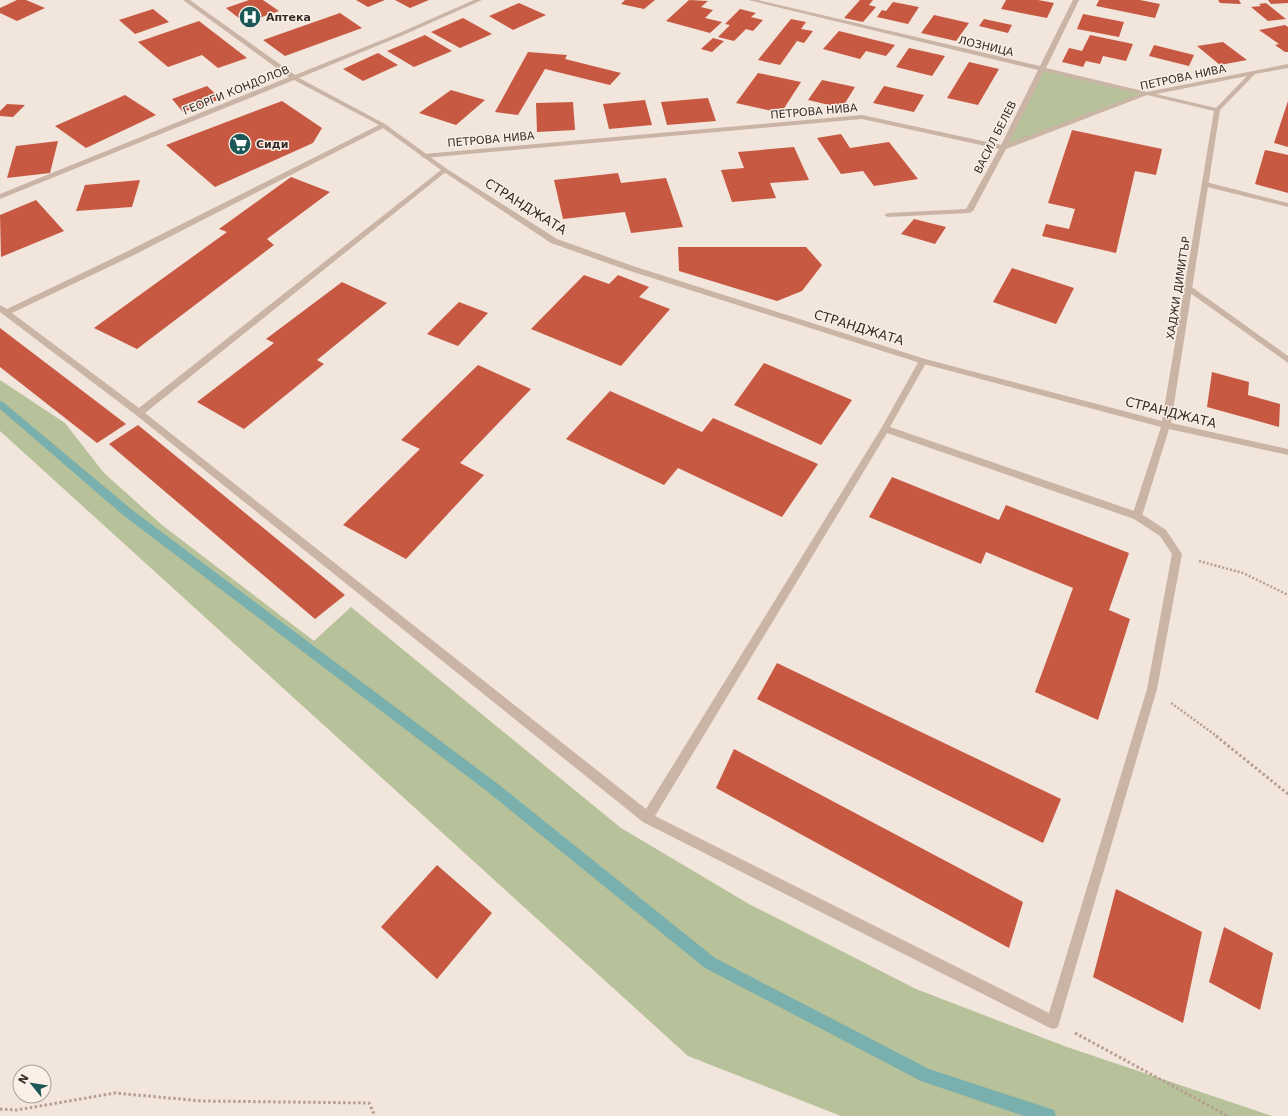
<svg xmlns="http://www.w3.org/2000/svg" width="1288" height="1116" font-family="'DejaVu Sans',sans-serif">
<rect width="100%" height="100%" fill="#f2e5db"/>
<path fill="#b7c19a" d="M1042,69l103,25 -142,54z
M0,380l65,43 39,50 58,52 152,116 37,-34 270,221 128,76 167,85 151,58 205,69h-431l-153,-60 -688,-625z"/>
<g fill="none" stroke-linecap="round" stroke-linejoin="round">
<path fill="#79afad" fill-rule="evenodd" d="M0,401l3,1 128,107 367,275 217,174 214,111 119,39 6,2 2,6h-32l-103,-35 -216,-113 -217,-176 -365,-277 -123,-106z"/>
</g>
<path fill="#c75943" d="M17,0h9l19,8 -28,13 -17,-8v-5z
M249,0h14l16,11 -34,12 -19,-15z
M356,0h29l-17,7z
M395,0h34l-19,8z
M625,0h30l-11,9 -23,-5z
M689,0l19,1 -7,6 12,3 -8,8 17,4 -12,11 -44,-12z
M860,0h13l-4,5 7,2 -13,15 -19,-4z
M1006,0h32l16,3 -7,15 -46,-9z
M1099,0h41l20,4 -5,14 -59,-12z
M1218,0h21l2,4 -21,-1z
M1268,0h20v3l-17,1z
M893,2l26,5 -11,17 -31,-7 5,-7 4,1z
M519,3l27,12 -33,15 -24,-14z
M1266,3l20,16 -18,2 -17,-14 10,-1 -2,-2z
M153,9l16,13 -34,12 -16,-14z
M740,9l16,4 -5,4 12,3 -10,11 -7,-2 -12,12 -16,-4 12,-12 -5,-1z
M340,13l22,15 -77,28 -22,-16z
M1083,14l41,8 -5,15 -42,-8z
M934,15l35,8 -13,18 -35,-8z
M463,18l29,16 -32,14 -29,-16z
M791,19l15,3 -5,7 12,2 -9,12 -7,-2 -17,24 -22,-5z
M984,19l28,6 -4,8 -29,-7z
M199,21l48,37 -29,10 -16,-13 -34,12 -30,-25z
M1285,25l3,2v25h-3l-10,-7 4,-1 -20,-14z
M839,31l56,14 -9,11 -20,-5 -6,8 -37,-10z
M425,35l27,16 -38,16 -27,-16z
M1090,35l43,9 -7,17 -23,-5 -3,8 -14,-3 -3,6 -21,-5 7,-14 13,3z
M713,38l11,3 -12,11 -11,-3z
M1223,42l24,18 -27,5 -23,-19z
M1154,45l40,10 -5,11 -40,-10z
M909,48l36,8 -13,20 -36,-9z
M528,52l39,3 -2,4 56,14 -11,12 -65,-16 -27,46 -23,-3z
M378,53l20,12 -35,16 -20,-12z
M969,62l30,7 -21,36 -31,-7z
M758,73l43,9 -20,31 -45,-10z
M822,80l33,7 -13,21 -34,-8z
M207,86l14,13 -38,13 -11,-13z
M884,86l40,9 -10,17 -41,-9z
M451,90l34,10 -29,25 -37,-12z
M125,95l31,20 -70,33 -31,-22z
M708,98l8,23 -49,4 -6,-23z
M645,100l7,25 -43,4 -6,-25z
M282,101l40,27 -9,15 -98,44 -49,-42z
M1288,101v46l-14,-4z
M573,102l2,28 -38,2 -1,-29z
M7,104l18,1 -12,12 -13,-1v-5z
M1072,130l90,19 -6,26 -21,-4 -19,82 -74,-17 4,-12 23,5 6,-20 -27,-6z
M841,134l9,14 39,-6 29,37 -44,7 -11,-15 -22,3 -24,-36z
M58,141l-8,32 -43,5 9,-32z
M794,147l15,33 -39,3 6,15 -44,4 -11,-32 23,-2 -6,-16z
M1265,150l23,5v38l-33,-9z
M618,173l3,10 45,-5 17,49 -52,6 -6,-21 -62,7 -9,-39z
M291,177l39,15 -63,47 7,6 -137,104 -43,-21 133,-96 -8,-3z
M140,180l-8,27 -56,4 9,-26z
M36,200l28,31 -63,26 -1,-42z
M914,219l32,8 -11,17 -34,-10z
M678,247h128l16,18 -20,26 -25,10 -98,-30z
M1012,268l62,20 -18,36 -63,-22z
M584,275l25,9 9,-9 31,12 -10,10 31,12 -49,57 -90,-37z
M342,282l45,21 -70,57 7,4 -80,65 -47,-27 77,-59 -8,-4z
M459,302l29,11 -30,33 -31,-12z
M0,328l126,96 -29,19 -97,-76z
M764,363l88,37 -31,45 -87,-40z
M478,365l53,24 -71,74 24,12 -78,84 -63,-34 77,-76 -19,-9z
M1212,372l37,10 -1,13 32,9 -1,23 -72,-20z
M610,391l92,41 11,-14 105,46 -36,53 -104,-49 -14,17 -98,-46z
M138,425l207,170 -30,24 -206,-175z
M892,477l107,43 7,-15 123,48 -20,57 21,9 -32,101 -63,-28 38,-104 -87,-36 -5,12 -112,-47z
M777,663l284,136 -18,44 -286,-144z
M734,749l289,153 -14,46 -293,-160z
M437,865l55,48 -55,66 -56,-52z
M1116,889l86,43 -19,91 -90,-46z
M1224,927l49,26 -13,57 -51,-28z"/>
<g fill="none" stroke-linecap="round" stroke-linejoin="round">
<path stroke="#b69e91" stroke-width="2.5" stroke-dasharray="2 2" stroke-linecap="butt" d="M1199,561l44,12 45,22
M1171,703l47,34"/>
<path stroke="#b69e91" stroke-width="3" stroke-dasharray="2.5 2.5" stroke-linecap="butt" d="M1216,736l72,58
M1075,1033l153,83
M0,1109l17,1 98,-17 87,8 167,2 6,13"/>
<path fill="#cab4a6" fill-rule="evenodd" d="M381,124h4l62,45v2l-302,242 501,396 236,-382 38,-68 3,-1 4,3 -37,66 250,86 26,17 16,24 -25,135 -99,338 -5,2 -5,-2 -405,-205 -507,-407 -136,-103v-7l7,4 119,-57zM383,128l58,42 -302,238 -127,-95 120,-57zM887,433l247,86 26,17 12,18 -25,135 -98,324 -394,-197z
M1203,182h3l82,21v4l-85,-21z
M1189,285l99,71v7l-102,-73v-4z"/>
<path fill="#cab4a6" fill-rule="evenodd" d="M183,0h7l105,75 102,-41 77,-34h8l-81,36 -102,42 86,46v2h-4l-87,-46 -294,119v-5l289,-117z
M748,0h10l282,66 33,-66h6l-33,68 101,24 141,-28v4l-33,6 -35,36 -49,313 117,26v6l-119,-26 -27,87 -2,3h-6l-2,-3 29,-89 -241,-64 -293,-93 -76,-27 -110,-73 4,-2 2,1 110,70 76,27 292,93 237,62 52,-310 -67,-16 -141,54 -33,62 -4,2 -81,4 -4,-2 4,-2 78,-4 33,-60 -137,-30 -438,39 -3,-2 3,-2 438,-39 139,30 37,-75zM1044,71l96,23 -131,49zM1247,76l-31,32 -60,-14z"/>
</g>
<defs>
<g id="hospital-disc" transform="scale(1.15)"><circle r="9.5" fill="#1c5857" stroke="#faf0e7"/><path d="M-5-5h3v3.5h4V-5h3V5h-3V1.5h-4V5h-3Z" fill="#fff"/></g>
<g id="supermarket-disc" transform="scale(1.15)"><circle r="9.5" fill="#1c5857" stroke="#faf0e7"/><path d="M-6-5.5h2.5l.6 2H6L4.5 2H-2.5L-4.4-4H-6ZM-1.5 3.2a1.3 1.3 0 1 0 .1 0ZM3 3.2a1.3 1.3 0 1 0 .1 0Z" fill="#fff"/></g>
</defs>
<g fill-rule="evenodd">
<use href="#hospital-disc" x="250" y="17"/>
<use href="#supermarket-disc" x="240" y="144"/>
</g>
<g text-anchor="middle" stroke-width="3" stroke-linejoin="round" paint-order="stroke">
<g font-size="11" font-weight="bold" fill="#362b27" stroke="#faf0e7" text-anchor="start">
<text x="266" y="21">Аптека</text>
<text x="256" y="148">Сиди</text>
</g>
<g font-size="11" fill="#362b27" stroke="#faf0e7">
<text transform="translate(986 46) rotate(13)" y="4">ЛОЗНИЦА</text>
<text transform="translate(1183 77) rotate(-12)" y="4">ПЕТРОВА НИВА</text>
<text transform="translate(236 90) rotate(-22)" y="4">ГЕОРГИ КОНДОЛОВ</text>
<text transform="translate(814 111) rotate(-5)" y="4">ПЕТРОВА НИВА</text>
<text transform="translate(995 137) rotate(-63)" y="4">ВАСИЛ БЕЛЕВ</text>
<text transform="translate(491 139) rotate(-5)" y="4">ПЕТРОВА НИВА</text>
<text transform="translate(1178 288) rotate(-81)" y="4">ХАДЖИ ДИМИТЪР</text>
</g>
<g font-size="13" fill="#362b27" stroke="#faf0e7">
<text transform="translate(526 206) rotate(32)" y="5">СТРАНДЖАТА</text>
<text transform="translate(859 327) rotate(17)" y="5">СТРАНДЖАТА</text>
<text transform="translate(1171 412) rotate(14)" y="5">СТРАНДЖАТА</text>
</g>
</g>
<g transform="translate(32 1084) rotate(300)"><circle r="19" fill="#faf0e7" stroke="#aca19a"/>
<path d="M0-3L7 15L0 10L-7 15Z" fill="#1c5857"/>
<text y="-6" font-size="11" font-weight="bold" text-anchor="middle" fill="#362b27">N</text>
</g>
</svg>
